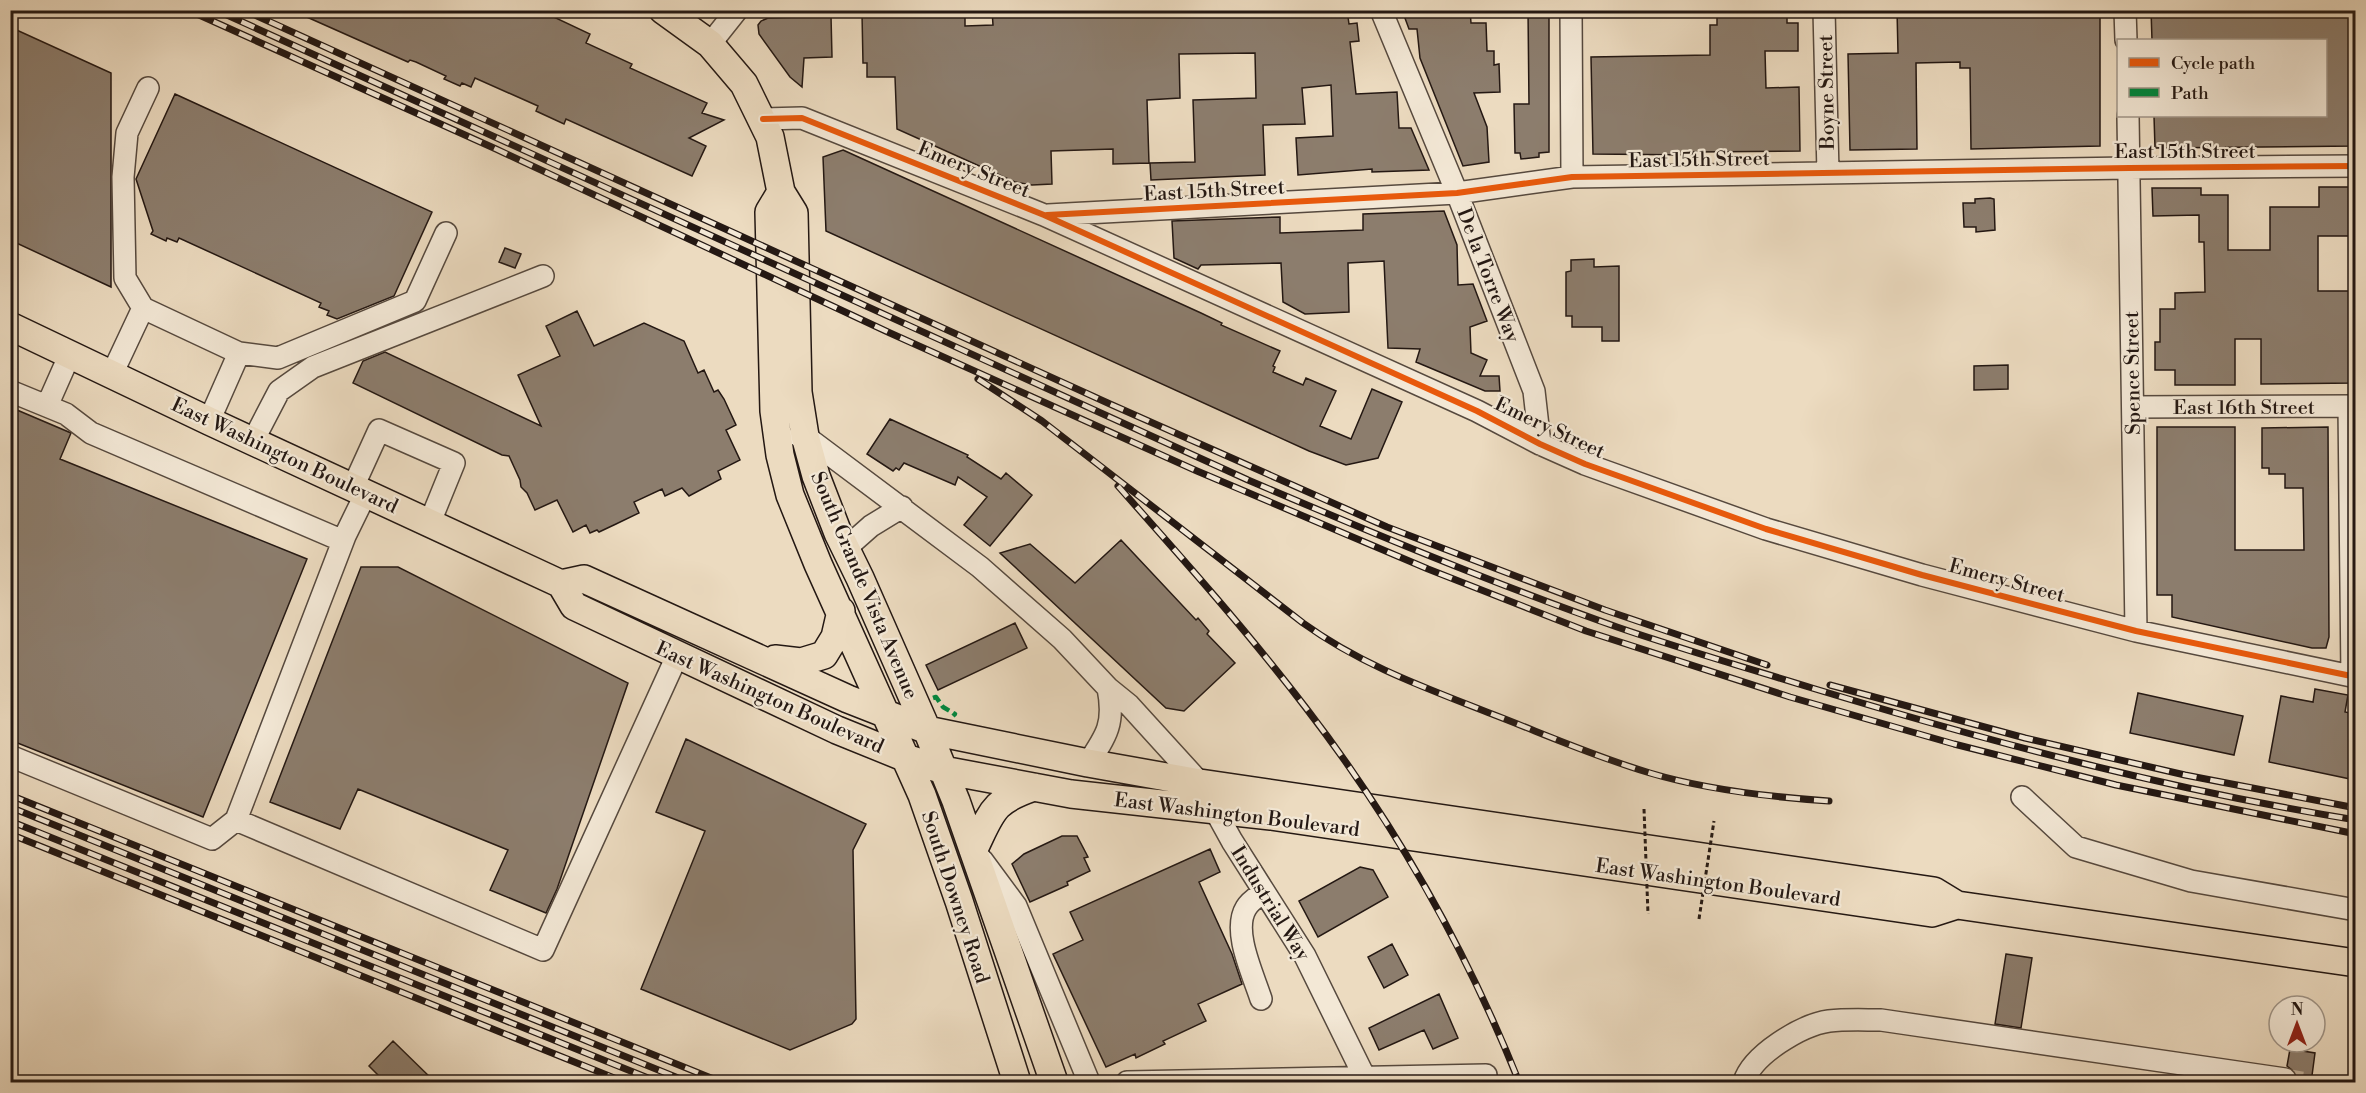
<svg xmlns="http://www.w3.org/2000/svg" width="2366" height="1093" font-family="'Libre Bodoni',serif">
<rect width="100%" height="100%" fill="#ecdbc0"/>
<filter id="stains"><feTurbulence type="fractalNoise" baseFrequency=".00333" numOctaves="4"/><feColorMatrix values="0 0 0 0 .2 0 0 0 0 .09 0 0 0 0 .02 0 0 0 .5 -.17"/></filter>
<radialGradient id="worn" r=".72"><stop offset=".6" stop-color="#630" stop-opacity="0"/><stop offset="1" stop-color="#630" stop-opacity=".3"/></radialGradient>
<path fill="#8c7d6d" stroke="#241813" stroke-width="1.5" d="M291,10h248l51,24 -4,9 46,21 -2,4 77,35 -5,10 22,7 -35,18 17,8 -14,30 -126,-57 -2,5 -28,-13 2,-5 -63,-28 -4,9 -9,-4 -2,3 -16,-7 2,-3 -30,-14 -6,-2 -2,2z
M965,10v16l28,-1 -1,-15h355l2,14 8,-1 2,18 -9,1 6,52 41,-2 2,36h12l18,42 -57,2v-3l-74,6 -2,-37 37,-2 -2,-51 -29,3 3,36 -42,1 2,50 -114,5 -1,-17 45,-1 -2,-62 63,-2 -1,-45 -76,1 1,44 -33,2 2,63 -36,1v-15l-62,2 1,33 -20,1 -17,-3 -118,-53 -2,-52h-28v-14h-4l-1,-49z
M1402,10h68l1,13h15l1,28h7v14l5,-1 1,28 -26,1 13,34 2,35 -26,4 -43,-108 -3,-29h-8z
M1528,10h21v142l-10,1v4l-18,2 -1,-6h-5l-1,-49h15z
M1717,10h70v13h11v28h-33l1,37 33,-1 1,64 -107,1v3l-100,-1 -2,-97 119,-2v-30h7z
M1897,10h203v136l-129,3 -1,-81h-10v-6l-44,1 1,86 -67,1 -2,-96 50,-1z
M2151,10h204v136l-200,2 -1,-32h171v-76h-173z
M831,16l1,41 -28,1 -2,29 -12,-10 -31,-43 -1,-9 3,-4 7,-3z
M10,27l101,46v214l-101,-47z
M175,94l257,118 -38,84 -57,23 -10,-4 2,-4 -10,-4 2,-4 -142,-65 -2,4 -10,-4 -1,3 -15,-7 2,-3 -17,-52z
M843,150l358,163 21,10 -1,2 59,26 -7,15 2,1 -2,5 30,13 3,-7 30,13 -16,35 31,13 21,-50 30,13 -24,56 -32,7 -37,-14 -483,-220 -3,-74z
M2319,187h36v49h-37v55h37v92l-94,1v-45h-26v46h-60v-15h-20v-28h5v-33h15v-16l30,-1 -1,-50h-5v-27l-46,1 -1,-28h49v7h27v55h42v-43h49z
M1990,198l4,1 1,31 -19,2v-5h-12l-1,-24h12v-4z
M1444,211l13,34 1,40 15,-1 14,37 -17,6 1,26 16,7 -7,16h19l1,15h-15l-69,-29 4,-13 -32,-1 -4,-87 -36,2 1,49 -44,2 -22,-12 -2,-39 -80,2 -3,4 -24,-11 -2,-37 108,-4v16l83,-3v-16z
M505,248l16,6 -6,14 -16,-6z
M1594,259v8l25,-1v75h-17v-14h-30v-11h-6v-44l5,-1v-11z
M577,311l17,35 50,-23 40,18 14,32 6,-3 10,22 4,-2 6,9 12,26 -10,5 14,30 -22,11 3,8 -32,17 -7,-8 -17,8 -3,-7 -28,13 5,11 -23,11 -17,8 -2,-2 -7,3 -4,-8 -13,7 -16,-32 -22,10 -8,-17 -6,-6 -1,-7 -11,-24 -7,-1 -149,-72 10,-22 22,-9 156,74 -23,-51 42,-19 -14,-30z
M2008,365v24l-34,1v-24z
M10,407l61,26 -11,26 247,100 -104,258 -193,-77z
M890,419l78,36 -1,2 34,22 5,-6 26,22 -42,51 -26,-21 23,-28 -29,-20 -3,8 -51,-22 -5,7 -3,-2 -3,3 -26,-17z
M2157,427h78v123h69l-1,-62h-18v-14h-16v-6h-7v-40l66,-1 1,210 -3,11h-14l-140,-31v-22h-15z
M1121,540l75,80 2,-2 11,13 -2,3 28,29 -51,48 -18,-3 -166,-155 30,-9 45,39z
M361,567h37l230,116 -71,206 -11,24 -56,-23 18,-40 -150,-61 -18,40 -70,-27z
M1015,623l12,25 -89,42 -12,-25z
M2315,689l33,6 -3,17 10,2v66l-86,-18 12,-66 32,6z
M2138,693l105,23 -9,39 -104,-22z
M686,739l180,85 -13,26 3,169 -4,5 -62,26 -149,-61 64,-158 -49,-19z
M1062,836h15l11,21 -4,1 6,13 -23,11 1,3 -38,17 -18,-38 12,-10z
M1210,849l10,23 -21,10 33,72 10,30 -44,20 8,17 -43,20 2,3 -29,14 -1,-4 -29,13 -53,-113 30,-14 -13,-28z
M1360,867l13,3 15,27 -70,40 -19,-36z
M1392,944l16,31 -24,13 -16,-31z
M2006,954l26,4 -11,70 -26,-4z
M1439,994l19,44 -25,11 -9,-19 -45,20 -10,-22z
M393,1041l43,42h-50l-17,-17z
M2290,1049l25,4 -4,30h-14v-9l-10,-8z"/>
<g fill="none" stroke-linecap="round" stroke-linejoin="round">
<path stroke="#c4b49d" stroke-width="21" stroke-dasharray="21 10" stroke-linecap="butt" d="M2285,1079l17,3"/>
<g stroke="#56493e" stroke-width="24">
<path id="minor" d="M1381,10l76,183 77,198 6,53
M1571,10l1,167
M1824,10l4,163
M2125,10l1,30
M710,44l27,-34
M148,88l-21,45 -4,44 2,101 18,30 96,45 39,5 137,-57 31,-68
M2128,116l8,515
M763,119l39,-1 242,97 433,196 63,33 45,20 181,65 156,46 214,56 220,46
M1048,215l409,-22 115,-16 557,-9 227,-2
M112,374l31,-66
M10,391l56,23 25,19 252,108
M47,406l23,-52
M2349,406l3,270
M2133,407l223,-1
M209,421l30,-68
M799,436h6l175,131 82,72 46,49 21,17 71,78 32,58 73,115 60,122
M253,441l26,-50 34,-24 230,-91
M353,487l26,-57 75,33 -24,59
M366,493l-21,43 -109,284 307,130 134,-294
M845,549l26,-23 31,-19
M10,756l202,83 24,-19
M1088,763c19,-28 27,-40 20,-75
M2022,797l54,50 115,34 165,29
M982,860l34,46 73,176
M1261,999c-8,-25 -29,-68 -15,-91 4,-7 11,-11 18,-16
M1127,1082l359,-7
M1744,1082c8,-27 57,-57 85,-61 17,-2 35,-1 52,-1l404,59"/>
</g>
<g stroke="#241813" stroke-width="30">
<path id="major" d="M663,10l47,34 34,40 26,53 11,55 13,21 4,179 7,44 11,40 22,57 22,45 67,152 29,71 98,281
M781,192l-12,20 5,199 6,44 10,40 28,69 104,231 37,106 58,181
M10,326l199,95 352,163 13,22 263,124 69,28 37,12 128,24 200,22 661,97 25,-8
M561,584l23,-5 264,120 79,31 161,33 112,20 734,108 23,14 399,58
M775,659l26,3 23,-7 11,-18 6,-26
M974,849c18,-37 18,-48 60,-62"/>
</g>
<use href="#minor" stroke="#f3e8d6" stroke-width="21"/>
<use href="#major" stroke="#ecdbc0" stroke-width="27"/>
<g stroke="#241813" stroke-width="7">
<path id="rail" d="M188,10l308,139 394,184 307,138 231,98 158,62 204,66 164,47 162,41 240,49
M216,10l1032,470c122,52 244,103 369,147 64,22 130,41 195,61 178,54 359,102 544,132
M244,10l866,394 277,123 218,83 162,55
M978,379l64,42 261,202c58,42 123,65 189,91 52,20 104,43 158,59 57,17 120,24 179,28
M1118,486c64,72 129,145 188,222 87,113 160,241 213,374
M1830,685l195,53 160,37 171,33
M10,795l711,287
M10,807l678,275
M10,821l648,261
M10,834l614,248"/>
</g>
<use href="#rail" stroke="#f3e8d6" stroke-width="4.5" stroke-dasharray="14" stroke-linecap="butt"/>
<path stroke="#241813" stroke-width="3" stroke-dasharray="4.5 3" stroke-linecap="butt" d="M1644,809l4,105
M1699,919l15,-98"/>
<path stroke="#00873e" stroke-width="4.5" stroke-dasharray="9 4.5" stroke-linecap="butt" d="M933,698l3,-1 7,10 12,7 -2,2"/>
<g stroke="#f3e8d6" stroke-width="10">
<path id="cycleway" d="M763,119l39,-1 242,97 433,196 63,33 45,20 181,65 156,46 214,56 220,46
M1047,215l410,-22 115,-16 557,-9 227,-2"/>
</g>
<use href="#cycleway" stroke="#e8590c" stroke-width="6"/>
</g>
<g text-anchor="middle" stroke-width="4.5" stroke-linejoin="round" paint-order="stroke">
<g font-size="20" fill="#241813" stroke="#f3e8d6">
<text transform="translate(1826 92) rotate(-91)" y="7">Boyne Street</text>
<text x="2185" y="158">East 15th Street</text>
<text transform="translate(1699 159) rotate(-1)" y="7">East 15th Street</text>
<text transform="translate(974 169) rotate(22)" y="7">Emery Street</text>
<text transform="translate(1214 190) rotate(-3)" y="7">East 15th Street</text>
<text transform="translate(1489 275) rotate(69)" y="7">De la Torre Way</text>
<text transform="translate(2132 373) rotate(-91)" y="7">Spence Street</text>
<text x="2244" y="414">East 16th Street</text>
<text transform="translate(1550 427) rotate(25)" y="7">Emery Street</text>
<text transform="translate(285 455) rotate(25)" y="7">East Washington Boulevard</text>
<text transform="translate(2007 580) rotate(15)" y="7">Emery Street</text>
<text transform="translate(865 585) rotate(67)" y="7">South Grande Vista Avenue</text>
<text transform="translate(770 697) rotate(24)" y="7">East Washington Boulevard</text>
<text transform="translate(1237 814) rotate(7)" y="7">East Washington Boulevard</text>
<text transform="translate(1718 882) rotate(8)" y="7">East Washington Boulevard</text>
<text transform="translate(956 897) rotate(72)" y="7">South Downey Road</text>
<text transform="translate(1271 903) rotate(58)" y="7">Industrial Way</text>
</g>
</g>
<rect width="2366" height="1093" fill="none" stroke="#ecdbc0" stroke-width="36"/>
<rect x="12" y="12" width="2342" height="1069" fill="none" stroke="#241813" stroke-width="3"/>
<rect x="18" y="18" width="2330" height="1057" fill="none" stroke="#241813" stroke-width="1.5"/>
<rect x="2117" y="39" width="210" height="78" fill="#f3e8d6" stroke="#a09588" stroke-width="1.5"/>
<rect x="2129" y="58" width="30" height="9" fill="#e8590c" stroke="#a09588" stroke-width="1.5"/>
<text x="2171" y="69" font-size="18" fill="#241813">Cycle path</text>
<rect x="2129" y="88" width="30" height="9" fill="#00873e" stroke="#a09588" stroke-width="1.5"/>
<text x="2171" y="99" font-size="18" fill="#241813">Path</text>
<g transform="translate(2297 1024)"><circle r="28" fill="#f3e8d6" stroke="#a09588" stroke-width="1.5"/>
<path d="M0-4.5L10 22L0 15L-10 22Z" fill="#8f2418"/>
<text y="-9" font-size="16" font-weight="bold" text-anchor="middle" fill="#241813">N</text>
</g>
<rect width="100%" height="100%" filter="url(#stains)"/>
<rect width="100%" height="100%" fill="url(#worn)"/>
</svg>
